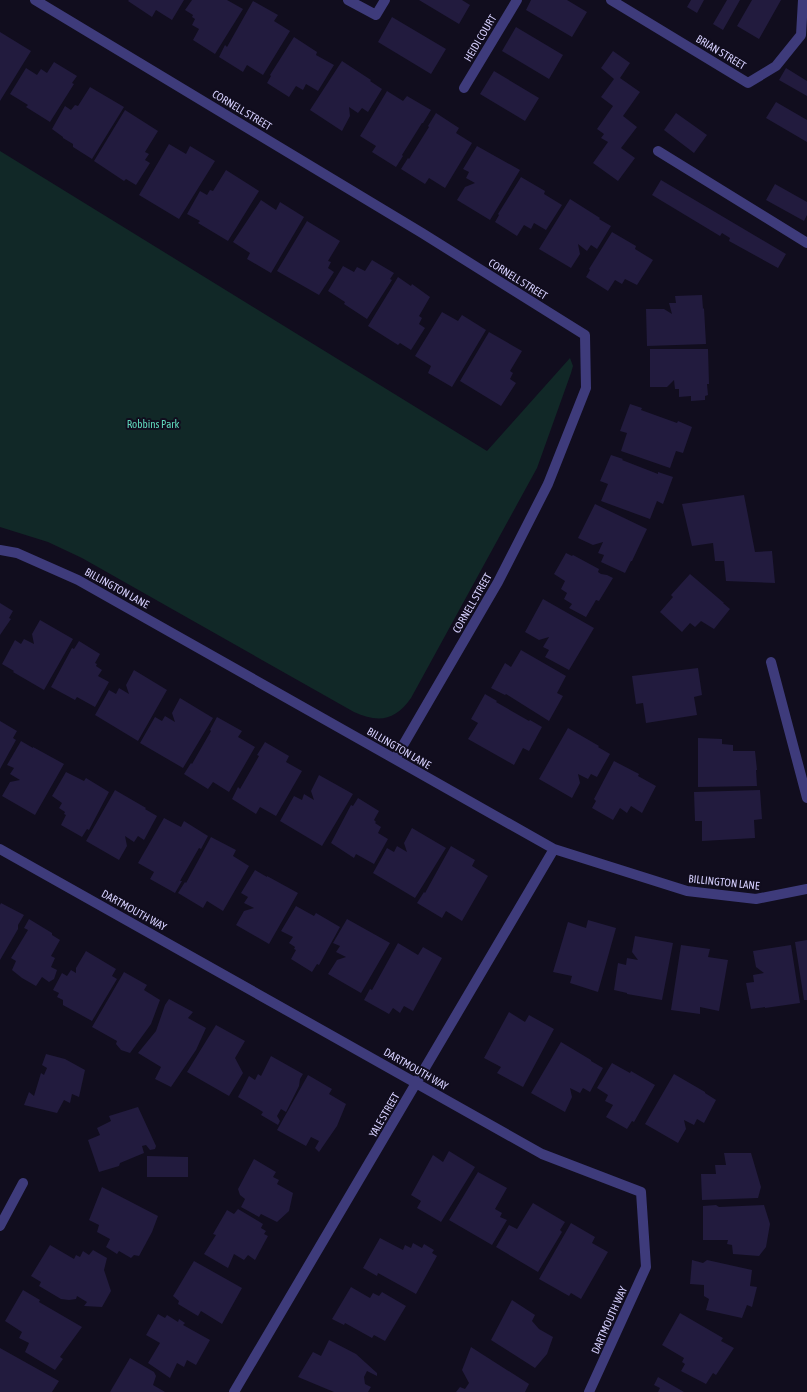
<svg xmlns="http://www.w3.org/2000/svg" width="807" height="1392" font-family="'Asap Condensed',sans-serif">
<rect width="100%" height="100%" fill="#110d1e"/>
<path fill="#112827" d="M0,151l487,300 83,-93 3,8 -2,7 -34,95 -126,230c-16,23 -33,25 -57,14l-272,-154 -34,-16 -48,-15z"/>
<path fill="#221b3e" d="M129,0h55l-12,20 -16,-10 -4,7 -24,-16z
M192,0h35l16,9 -28,45 -22,-14 6,-11 -7,-4 3,-6 -3,-2 1,-2 -8,-5z
M419,0h43l8,5 -11,19z
M531,0h36l20,12 -15,25 -46,-27z
M691,0h13l-7,13 -10,-6z
M727,0h13l-17,30 -10,-6z
M752,0h29l-22,39 -22,-13z
M253,1l25,14 -4,6 16,10 -27,44 -16,-10 -4,7 -24,-15 6,-12 2,2z
M392,17l54,32 -15,25 -53,-32z
M516,27l47,28 -14,24 -47,-28z
M0,32l31,19 -31,50z
M294,37l23,15 -1,3 18,10 -16,26 -12,-7 -3,6 -7,-4 -7,11 -22,-14 4,-7 -1,-1z
M613,51l17,12 -10,15 20,14 -17,24 14,11 -16,21 14,10 -17,23 -25,-18 15,-21 -7,-4 3,-4 -7,-5 16,-23 -12,-9 13,-18 -13,-11z
M342,61l29,19 -1,1 12,8 -14,23 -6,-4 -4,5 -9,-6 1,9 -8,15 -32,-21z
M54,62l23,14 -5,7 2,1 -24,38 -24,-15 2,-2 -18,-11 16,-26 11,7 4,-6 6,4z
M786,68l21,13v15l-28,-16z
M494,71l45,27 -14,23 -45,-27z
M90,87l34,20 -32,52 -19,-12v-3l-10,-6v-1l-11,-8 13,-23 6,4 4,-5 3,1z
M387,91l16,10 4,-5 24,14 -8,13h-1l-20,32 1,1 -7,11 -24,-15 4,-6 -16,-10z
M776,102l31,18v22l-41,-24z
M125,110l33,21 -13,21 4,2 -4,6 5,3 -14,22 -10,-6 -2,2 -30,-20z
M436,113l23,15 -3,5 16,10 -27,45 -16,-10 -4,6 -24,-15 7,-11 1,1 20,-32 -1,-1z
M676,113l31,22 -13,18 -30,-23z
M169,144l17,10 4,-8 25,15 -36,58 -40,-24z
M477,146l43,24 -30,50 -33,-20 8,-13 10,-4 -9,-5 3,-6 -6,-3z
M226,170l33,21 -31,50 -30,-18 2,-2 -13,-7 13,-23 7,4 3,-5 3,1z
M521,177l24,14 -1,3 18,11 -16,25 -12,-7 -3,6 -7,-4 -7,11 -22,-14 4,-7 -1,-1z
M661,180l125,74 -8,14 -49,-27 1,-3 -8,-5 -2,3 -68,-41z
M775,184l32,18v13l-3,6 -38,-21z
M570,199l30,19 -1,1 12,7 -14,23 -6,-4 -4,6 -9,-7 2,10 -9,14 -32,-19z
M261,200l15,10 4,-8 24,15 -33,56 -24,-14 3,-6 -17,-11z
M307,221l33,20 -12,20 3,1 -3,6 6,4 -15,23 -42,-24z
M612,232l24,14 -1,3 18,11 -16,25 -12,-6 -3,5 -7,-4 -7,11 -22,-14 4,-7 -1,-1z
M372,260l22,13 -4,6 2,1 -25,39 -23,-15 1,-2 -17,-11 15,-25 11,6 3,-5 8,4z
M398,277l13,9 1,-2 18,13 -11,19 3,2 -3,6 6,4 -14,22 -11,-7 -2,2 -30,-19z
M702,295l1,14 1,-1 2,36 -59,2 -1,-37h18l8,5 -3,-11h7l-1,-7z
M442,312l16,9 4,-6 24,15 -34,57 -24,-14 3,-7 -16,-10z
M489,332l33,19 -12,20 3,2 -3,6 6,4 -15,23 -41,-25z
M650,349h58l1,35h-2l1,11 -3,1v4l-14,1v-5l-12,1v-8h-4l-1,-9 -7,7h-17z
M630,404l12,4 -1,2 36,13 1,-2 14,6 -9,26 -7,-2 -6,17 -49,-17 6,-18 -7,-2z
M611,455l12,4 -1,1 36,14v-2l15,5 -10,27 -6,-3 -7,18 -49,-18 7,-17 -8,-3z
M744,495l11,57 17,-1 3,32 -49,-2 -2,-20h-9l-2,-18 -21,3 -10,-42z
M595,504l52,25 -15,32h-1l-6,12 -24,-11 3,-7 -6,-2 5,-11 -10,3 -15,-7z
M566,553l6,3 1,-1 26,14 -1,3 3,2 6,1 6,3 -14,23 -3,-1 -10,17 -17,-9 3,-4 -8,-5 3,-6 -6,-4 4,-8 -11,-7z
M690,574l34,29h-1l7,6 -16,20 -13,-8 -6,6 -5,-4 -8,9 -22,-20 13,-15 -2,-2z
M543,599l51,29 -25,42 -24,-13 4,-7 -6,-3 6,-10 -10,3 -14,-8z
M0,603l13,8 -4,7 2,1 -11,16z
M40,620l33,19 -29,51 -31,-18 1,-1 -12,-7 13,-24 6,4 3,-5 10,5 -2,-10z
M79,641l21,13 -5,9 2,1 -1,2 6,4 -4,6 11,6 -14,25 -18,-10 -2,3 -24,-13 21,-39 2,1z
M521,650l45,26 -9,17 6,3 -14,25 -43,-27 -1,1 -14,-7 14,-25 6,4z
M698,668l4,27 -8,2 3,18 -51,8 -3,-20 -7,1 -4,-28z
M134,670l33,20 -29,51 -43,-26 14,-25 7,4 3,-6 10,6 -3,-9z
M485,694l12,7 -1,1 33,19 1,-1 12,7 -13,24 -6,-3 -9,17 -46,-26 10,-16 -7,-4z
M180,698l33,20 -30,50 -43,-25 15,-26 7,4 3,-5 10,6 -3,-9z
M217,717l25,14 -4,6 17,10 -26,45 -16,-10 -5,7 -24,-15 7,-11 1,1 19,-33 -1,-1z
M0,721l17,10 -4,7 3,2 -16,29z
M568,728l31,18 -1,1 12,7 -13,23 -6,-3 -3,5 -10,-5 2,9 -8,15 -33,-19z
M698,738l24,1v5l11,1v6h22l2,19h-1l1,16 -59,1z
M21,741l12,7v-1l31,17 -29,51 -33,-19 8,-14 10,-2 -10,-6 4,-6 -7,-3z
M265,742l24,14 -3,6 16,9 -26,45 -16,-9 -4,7 -24,-15 6,-12 2,2 19,-33 -2,-1z
M614,761l25,13 -1,2 18,10 -14,27 -11,-7 -4,7 -7,-5 -7,12 -21,-12 4,-7 -2,-2z
M66,772l18,9 2,-3 23,14 -20,38 -2,-1 -5,8 -21,-12 5,-10 -2,-1 1,-2 -6,-4 3,-5 -10,-7z
M319,775l34,19 -31,52 -42,-25 14,-25 8,4 2,-6 10,6 -3,-9z
M115,790l31,18 -1,1 12,7 -13,24 -6,-4 -4,6 -9,-6 2,10 -8,14 -33,-19z
M760,790l2,29 -8,1 1,18 -53,3v-20h-7l-1,-29z
M358,798l21,13 -5,9 2,2 -1,1 6,4 -3,6 10,6 -14,25 -18,-10 -2,4 -23,-15 20,-38 2,1z
M164,818l17,9 3,-6 24,15 -7,13 -2,-1 -19,33h2l-7,12 -25,-14 4,-7 -16,-9z
M412,828l34,20 -31,50 -42,-25 14,-25 7,4 3,-6 10,6 -3,-9z
M211,837l25,13 -3,6 16,10 -26,45 -16,-10 -4,7 -25,-15 7,-11 1,1z
M451,846l24,14 -3,6 16,10 -26,45 -16,-10 -4,7 -25,-15 7,-11 1,1z
M255,870l12,7v-1l31,17 -29,51 -33,-19 8,-14 10,-3 -10,-5 4,-6 -7,-4z
M1,903l23,12 -6,10v4l-18,31v-55z
M296,906l18,10 2,-3 24,14 -21,38 -2,-1 -5,8 -21,-13 5,-9 -2,-1 1,-2 -6,-4 4,-6 -12,-6z
M29,919l23,14v2l8,5 -9,16 4,2 -4,9 6,3 -3,9 -5,3 -7,-5 -6,9 -14,-8 -10,-8 4,-9 -5,-3 17,-28 -4,-2z
M347,919l43,24 -29,50 -33,-19 9,-14 9,-3 -10,-5 4,-6 -7,-3z
M588,920l28,8 -18,64 -28,-9 2,-7 -19,-4 15,-50 18,6z
M635,936l38,7 -11,57 -35,-6v-1l-13,-3 4,-27 8,2 1,-7 11,2 -6,-8z
M807,940v60h-3l-9,-58z
M398,943l20,12 5,-8 19,11 -29,53 -9,-5 -4,7 -7,-5 -4,6 -25,-14 6,-11 2,1z
M681,945l29,4 -2,8 20,3 -9,51 -19,-4v7l-29,-4z
M791,945l9,58 -35,5v-1l-14,2 -5,-26 8,-1 -1,-7 11,-2 -8,-6 -3,-16z
M86,951l30,18 -4,7 5,3 -25,42 -29,-16v-5l-6,-3 2,-4 -6,-3 9,-17 5,3 4,-6 5,3v-5z
M124,972l23,13 -3,5 16,10 -9,24 -21,29 -9,-3 -5,-6 1,-3 -25,-14z
M169,999l24,13 -5,6 18,10 -10,22 -25,37 -16,-8 6,-12 -23,-14 18,-22 9,-26z
M509,1012l16,10 4,-7 25,14 -31,58 -26,-14 4,-6 -17,-9z
M216,1025l29,16 -10,17 8,15 -14,23 -42,-24z
M561,1042l30,18v1l12,7 -13,24 -7,-4 -3,5 -10,-5 2,9 -7,15 -34,-19z
M46,1054l19,5 20,11 -6,27 -7,-3 -2,9 -6,-3 -7,13 -33,-8 5,-13 5,4 7,-23 3,2 3,-7 -5,-3z
M271,1056l32,18 -3,5 -1,7 -13,26 -5,-3 -4,7 3,5 -2,4 -17,-10 2,-3 -25,-15 11,-21 6,4 3,-6 3,2z
M612,1063l18,10 1,-2 24,14 -21,37 -2,-1 -5,8 -21,-12 7,-12 -8,-4 3,-6 -11,-7z
M674,1074l31,18v1l11,7 -12,23 -7,-4 -3,6 -10,-5 2,9 -8,14 -33,-19z
M308,1075l24,14 -3,5 17,10 -9,22 -18,26 -4,-4 4,-7 -8,-4 -5,9 -29,-16z
M138,1107l18,39 -1,3 -5,1 -4,-5 -4,1 2,7 -24,10 -1,3 -20,6 -11,-32 12,-5 -3,-7 14,-7 -2,-5z
M449,1151l26,16 -34,55 -24,-14 4,-7 -10,-6 22,-40 10,7z
M724,1153h27l10,34 -3,11 -56,2 -1,-26h15l-1,-9h11z
M147,1156l41,1v20h-41z
M254,1159l22,13 -3,5 6,3 -2,4 16,9 -4,18 -12,11 -16,-8 -2,3 -18,-10 4,-8 -5,-4 -2,-6z
M478,1172l29,16 -12,21 7,4 -2,4 7,3 -15,25 -43,-25z
M102,1187l56,29 -6,16 -13,24 -5,-1 -3,3 -12,-7 -2,3 -11,-7 4,-8 -13,-7 2,-7 -10,-5z
M533,1203l32,19 -5,8 2,2 -24,40 -42,-25 13,-22 8,4z
M716,1205l3,2 45,-2 6,19 -4,23 -7,9 -26,-2 -1,-9 -5,-1 1,-4h-25v-34z
M238,1209l25,15 -2,4 5,3 -2,3 4,2 -13,24 -7,-5 -4,5 -10,-6 -6,14 -24,-14 12,-19 -3,-1 14,-24 7,4z
M571,1223l24,14 -3,6 16,9 -27,47 -10,-6 -2,3 -30,-17z
M380,1238l23,12 2,-5 6,3 2,-5 9,5 2,-4 10,6 -2,3 5,3 -21,38 -38,-21 -1,3 -14,-8z
M50,1245l24,14 2,-4 4,2 3,-6 6,4 4,-5 14,8 -3,12 7,21 -9,16 -18,-1 3,-4 -10,-6 -1,3 -7,1 -8,-1 -22,-13 2,-4 -10,-6z
M692,1260l11,3 4,-3 45,10 -2,16 7,1 -5,20 -5,-2 -5,13 -36,-8 3,-11 -5,-3v-11l-14,-1z
M194,1261l48,27 -20,36 -21,-13 -3,5 -20,-12 1,-3 -6,-5z
M351,1287l19,11 3,-5 6,3 3,-4 24,14 -21,35 -11,-6 -2,3 -27,-15 -1,2 -12,-6z
M23,1290l17,10 -1,2 43,25 -22,30 3,2 -8,11 -30,-18 4,-9 -10,-5 3,-6 -17,-11z
M512,1300l23,15 -3,6 7,8 14,8 -6,17 -12,14 -44,-28z
M680,1313l43,25 -2,3 13,7 -18,27 -3,-2 -7,11 -25,-13 4,-7 -3,-2 2,-4 -22,-13z
M158,1314l7,4 2,-3 11,7 1,-3 6,4 -2,2 27,15 -14,25 -9,-5 -3,7 -7,-4 -7,15 -22,-15 12,-20 -14,-8z
M329,1340l27,14 21,19v3l-10,-5 -3,6 1,7 6,3 -3,5h-34l-36,-15 15,-25 8,4z
M471,1347l58,37 -4,8h-69l4,-5 5,2 4,-6 -7,-13z
M0,1348l59,33 -7,11h-52z
M130,1358l24,14 2,4 -3,9 12,7h-55z
M658,1377l26,15h-26l2,-4 -6,-3z"/>
<g fill="none" stroke-linecap="round" stroke-linejoin="round">
<path stroke="#3e3b7b" stroke-width="10" d="M35,0l387,233 163,102 1,53 -38,96 -50,98 -103,177
M348,0l28,15 9,-15
M611,0l137,83 28,-17 25,-31 2,-35
M464,88l53,-88
M658,151l149,92
M0,550l17,3 61,27 476,269 133,42 69,8 51,-10
M771,662l36,136
M0,849l542,305 99,38 5,75 -57,125
M0,1226l23,-43
M234,1392l320,-543"/>
</g>
<g text-anchor="middle" stroke-width="4" stroke-linejoin="round" paint-order="stroke">
<g font-size="11" fill="#d4cefc" stroke="#110d1e">
<text transform="translate(480 38) rotate(-59)" y="4">HEIDI COURT</text>
<text transform="translate(721 52) rotate(31)" y="4">BRIAN STREET</text>
<text transform="translate(242 110) rotate(31)" y="4">CORNELL STREET</text>
<text transform="translate(518 279) rotate(32)" y="4">CORNELL STREET</text>
<text transform="translate(117 588) rotate(29)" y="4">BILLINGTON LANE</text>
<text transform="translate(472 603) rotate(-60)" y="4">CORNELL STREET</text>
<text transform="translate(399 748) rotate(30)" y="4">BILLINGTON LANE</text>
<text transform="translate(724 882) rotate(6)" y="4">BILLINGTON LANE</text>
<text transform="translate(134 910) rotate(29)" y="4">DARTMOUTH WAY</text>
<text transform="translate(416 1069) rotate(30)" y="4">DARTMOUTH WAY</text>
<text transform="translate(384 1115) rotate(-60)" y="4">YALE STREET</text>
<text transform="translate(609 1320) rotate(-66)" y="4">DARTMOUTH WAY</text>
</g>
<g font-size="11" fill="#5fd7bb" stroke="#110d1e">
<text x="153" y="428">Robbins Park</text>
</g>
</g>
</svg>
